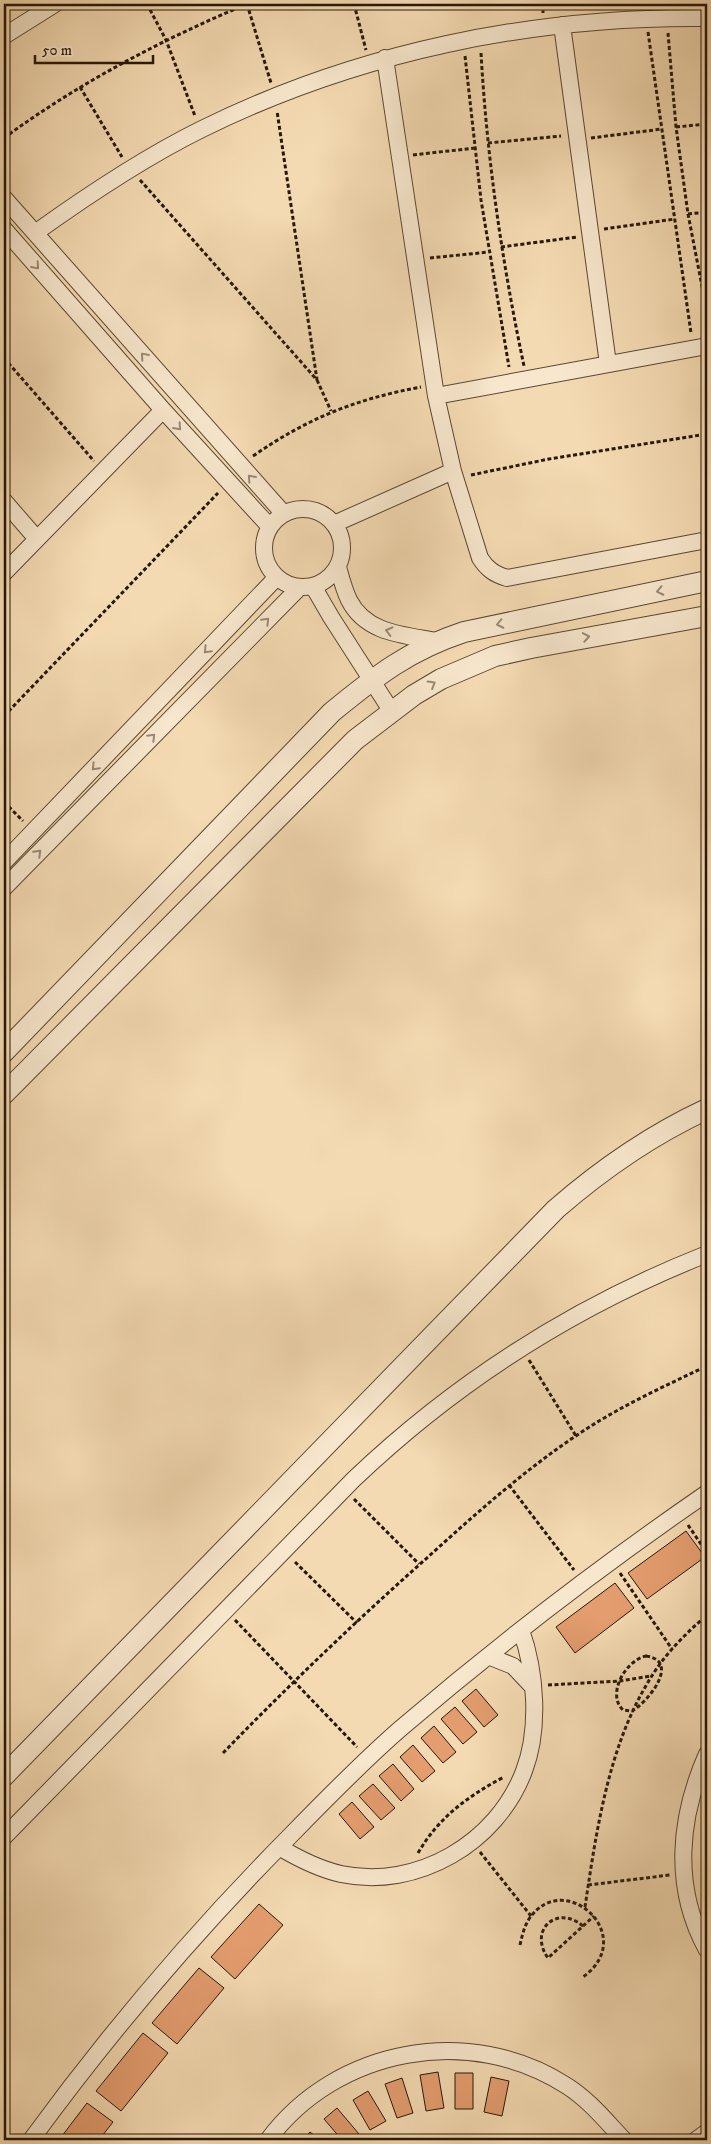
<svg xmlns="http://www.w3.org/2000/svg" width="711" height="2144" font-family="'IM FELL DW Pica',serif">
<rect width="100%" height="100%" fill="#f4dab2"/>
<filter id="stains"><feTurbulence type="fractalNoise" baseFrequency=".004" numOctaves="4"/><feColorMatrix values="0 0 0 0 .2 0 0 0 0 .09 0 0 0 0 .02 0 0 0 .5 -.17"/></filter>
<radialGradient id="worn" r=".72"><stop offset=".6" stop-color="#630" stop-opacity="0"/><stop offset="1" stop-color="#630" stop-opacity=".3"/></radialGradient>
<path fill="#e49d6f" stroke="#261707" d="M686,1531l19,26 -58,42 -19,-26z
M615,1583l19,25 -59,45 -19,-26z
M476,1689l22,26 -14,12 -22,-26z
M455,1707l22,25 -14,12 -22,-25z
M434,1726l22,26 -13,11 -22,-25z
M413,1745l22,26 -13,11 -22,-25z
M393,1764l21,25 -13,12 -22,-25z
M373,1784l22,24 -14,12 -22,-24z
M352,1802l22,25 -14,12 -21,-25z
M259,1904l24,21 -48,54 -24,-22z
M199,1968l25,20 -47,56 -25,-21z
M143,2033l25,20 -47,58 -25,-20z
M438,2072l6,36 -18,3 -6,-36z
M455,2073h18v36h-18z
M491,2077l18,4 -7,35 -18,-4z
M402,2078l11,35 -16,5 -12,-34z
M368,2091l18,30 -16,9 -17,-30z
M87,2103l26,19 -14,18h-40z
M337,2108l22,26 -7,6h-10l-18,-21z
M310,2132l10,8h-17z"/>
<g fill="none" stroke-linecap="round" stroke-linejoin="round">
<g stroke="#5a4832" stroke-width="18">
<path id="minor" d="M562,25l46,339
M4,36l51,-32
M385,58l51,338 17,75 27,87c7,11 14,16 27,20l200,-38
M4,198l280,316
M4,229l159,181 107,117
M35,233c53,-38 108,-75 167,-104 156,-77 331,-113 505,-111
M436,396l271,-50
M4,501l33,38
M264 548a39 39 0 1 1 78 0a39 39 0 1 1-78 0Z
M334,524l119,-53
M338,567c3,11 6,23 11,33 17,34 56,35 88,41
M4,573l159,-163
M313,586l18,31 61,95
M4,862l273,-285
M4,888l296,-301
M488,1656l25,10 19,20
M707,1754c-28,63 -35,133 0,196
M4,1837l350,-358c103,-98 221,-173 353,-225
M279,1847c20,12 40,22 62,27 76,16 156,-31 183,-103 16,-42 12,-99 -3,-141
M31,2140c78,-107 164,-208 257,-302 36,-37 73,-75 112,-109 98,-84 201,-163 307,-236
M268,2140c68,-92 202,-117 299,-54 22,14 39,35 57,54
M696,2140l11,-8"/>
</g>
<g stroke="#5a4832" stroke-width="22">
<path id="tertiary" d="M4,1052l328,-340c44,-36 77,-62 132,-80l243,-51
M4,1094l351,-354 59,-45 27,-16 54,-23 36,-8 176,-32
M4,1776l552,-567c46,-40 95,-74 151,-100"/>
</g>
<path stroke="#261707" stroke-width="3" stroke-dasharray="4 2.5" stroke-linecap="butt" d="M147,4l19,36 29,76
M247,4l24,79
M354,4l12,46
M543,4v9
M648,32l43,301
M668,33l8,94 12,87 19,98
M481,53c6,106 21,209 43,313
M465,56l16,144 28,167
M80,87l42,70
M676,127l31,-3
M4,138c75,-55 157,-98 243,-134
M591,138l71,-9
M488,143l73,-7
M413,155l62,-7
M140,180l177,200 -40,-269
M688,214l19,-2
M604,229l71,-10
M501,247l76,-10
M430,258l59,-6
M4,358l90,103
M317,380l14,31
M253,456c55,-38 103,-57 168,-69
M471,475l78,-16 158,-25
M4,716l214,-223
M4,802l19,19
M529,1360l47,76
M509,1485l65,85
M354,1499l65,65
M688,1525l19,28
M295,1562l62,61
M620,1573l52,76
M235,1620l122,127
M646,1656c35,5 2,46 -14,55l-9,-1c-17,-16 3,-50 23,-54z
M548,1685l72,-4 31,-5
M223,1753c66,-68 134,-133 205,-196 54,-49 109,-98 171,-136 35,-21 72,-38 108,-55
M480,1852l51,64
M418,1853c21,-36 50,-57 86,-76
M588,1885l82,-10
M585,1907c11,-74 23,-158 62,-223 15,-27 37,-49 60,-69
M583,1926c-26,-22 -55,4 -35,32l46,-42
M520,1945c2,-9 4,-18 9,-26 35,-52 111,17 54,58"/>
<use href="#minor" stroke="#f8e7cd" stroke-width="16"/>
<use href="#tertiary" stroke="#f8e7cd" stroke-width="20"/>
</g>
<defs><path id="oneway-chevron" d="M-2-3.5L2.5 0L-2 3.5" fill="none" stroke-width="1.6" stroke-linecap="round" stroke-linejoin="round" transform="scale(1.25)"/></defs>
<g stroke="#9a8974">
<use href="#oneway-chevron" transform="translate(36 266) rotate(49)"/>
<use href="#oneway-chevron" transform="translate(144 356) rotate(-131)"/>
<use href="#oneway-chevron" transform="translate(178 427) rotate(48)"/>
<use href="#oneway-chevron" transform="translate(251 478) rotate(-132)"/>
<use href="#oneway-chevron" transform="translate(660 591) rotate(168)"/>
<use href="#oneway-chevron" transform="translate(266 621) rotate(-45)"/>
<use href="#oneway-chevron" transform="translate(500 624) rotate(168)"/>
<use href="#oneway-chevron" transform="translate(389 631) rotate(-166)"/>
<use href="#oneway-chevron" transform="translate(586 637) rotate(-10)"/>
<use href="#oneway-chevron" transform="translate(207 650) rotate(134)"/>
<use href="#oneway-chevron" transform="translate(432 684) rotate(-31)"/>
<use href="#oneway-chevron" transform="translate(152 737) rotate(-45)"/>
<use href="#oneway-chevron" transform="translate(95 767) rotate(134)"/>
<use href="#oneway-chevron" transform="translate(38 853) rotate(-45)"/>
</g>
<rect width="711" height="2144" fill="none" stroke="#f4dab2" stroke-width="20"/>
<rect x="5" y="5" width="701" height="2134" fill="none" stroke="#261707" stroke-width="2.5"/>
<rect x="10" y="10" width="691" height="2124" fill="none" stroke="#261707"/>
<path d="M35 55v8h118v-8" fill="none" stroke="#261707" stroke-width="2.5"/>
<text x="42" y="55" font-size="15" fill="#261707" stroke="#f8e7cd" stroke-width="4" paint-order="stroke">50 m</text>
<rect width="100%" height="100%" filter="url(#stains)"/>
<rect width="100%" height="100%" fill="url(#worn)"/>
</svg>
